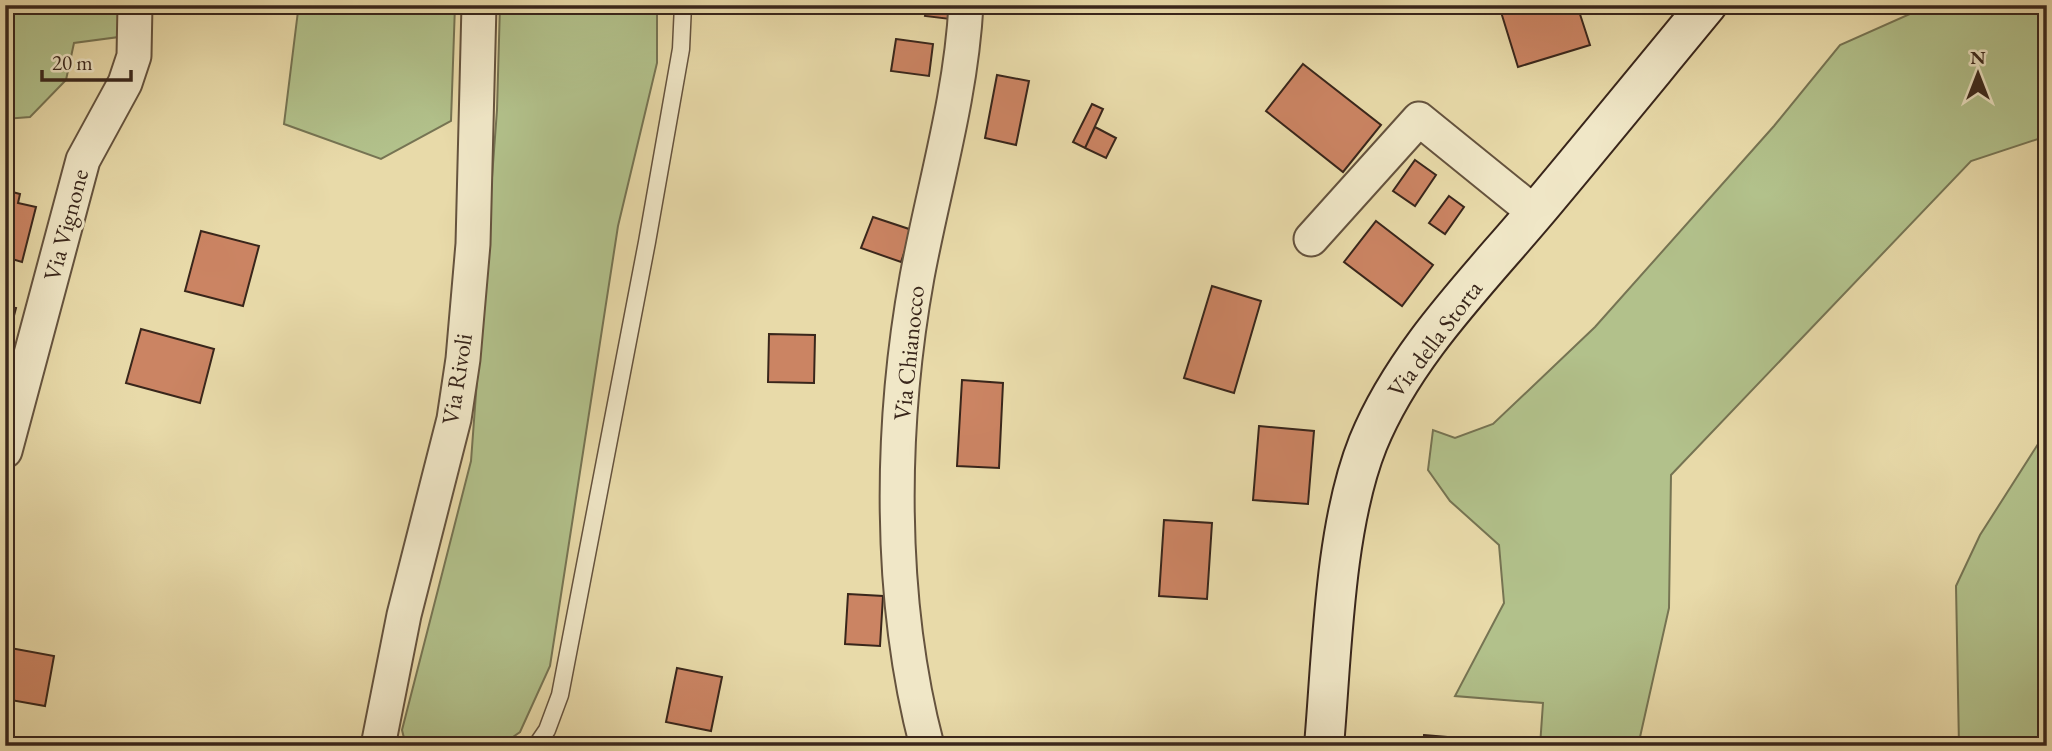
<svg xmlns="http://www.w3.org/2000/svg" width="2052" height="751" font-family="'EB Garamond',serif">
<rect width="100%" height="100%" fill="#e8daa9"/>
<filter id="stains"><feTurbulence type="fractalNoise" baseFrequency=".00286" numOctaves="4"/><feColorMatrix values="0 0 0 0 .2 0 0 0 0 .09 0 0 0 0 .02 0 0 0 .5 -.17"/></filter>
<radialGradient id="worn" r=".72"><stop offset=".6" stop-color="#630" stop-opacity="0"/><stop offset="1" stop-color="#630" stop-opacity=".3"/></radialGradient>
<path fill="#b2c18b" stroke="#767453" stroke-width="2" d="M5,5h122l-1,31 -52,7 -8,37 -36,37 -25,2z
M302,5h153l-4,116 -70,38 -97,-35 14,-113z
M500,5h157v58l-39,163 -68,440 -30,66 -20,14h-94l-4,-16 69,-269 26,-351z
M1930,5h117v131l-76,25 -300,314 -2,133 -31,138h-98l3,-43 -88,-7 49,-93 -5,-58 -49,-44 -22,-31 5,-40 22,8 38,-14 102,-97 179,-201 66,-81z
M2047,430v316h-88l-3,-160 24,-51z"/>
<path fill="#cb8463" stroke="#39261b" stroke-width="2" d="M927,5h25l-2,14 -25,-3z
M1523,5h54l13,40 -72,22 -17,-55z
M896,39l37,5 -4,32 -38,-5z
M1303,64l78,61 -38,47 -77,-61z
M997,75l32,6 -13,64 -31,-7z
M1092,104l11,5 -18,39 -12,-6z
M1095,127l21,11 -10,20 -21,-10z
M1415,160l21,15 -21,31 -22,-15z
M5,190l15,4 -2,9 18,4 -14,55 -10,-3 -3,10 -4,-1z
M1449,196l15,11 -19,27 -16,-11z
M873,217l39,13 -11,32 -40,-14z
M1376,221l57,44 -31,41 -58,-44z
M201,231l58,15 -16,60 -58,-15z
M1212,286l49,15 -27,92 -50,-15z
M5,306l11,2 -11,42z
M141,329l73,20 -14,54 -74,-20z
M769,334l46,1 -1,48 -46,-1z
M962,380l41,3 -4,85 -42,-2z
M1259,426l55,5 -6,73 -55,-4z
M1164,520l48,3 -5,76 -48,-3z
M848,594l35,2 -3,50 -35,-2z
M5,647l49,9 -9,50 -40,-7z
M677,668l45,9 -11,54 -45,-9z
M1424,735l70,6 -1,5h-70z"/>
<g fill="none" stroke-linecap="round" stroke-linejoin="round">
<g stroke="#65533e" stroke-width="19">
<path id="lane" d="M536,746l11,-16 13,-35 87,-453 34,-193 2,-44"/>
</g>
<g stroke="#65533e" stroke-width="37">
<path id="street" d="M1311,239l108,-120 116,94
M5,451l78,-291 42,-77 9,-27 1,-51
M378,746l26,-131 50,-196 9,-60 10,-115 6,-239
M927,746c-39,-148 -37,-320 -10,-469 17,-91 44,-179 49,-272"/>
</g>
<g stroke="#39261b" stroke-width="42">
<path id="secondary" d="M1324,746c8,-92 10,-218 44,-303 36,-88 107,-159 167,-230 58,-69 115,-139 172,-208"/>
</g>
<use href="#lane" stroke="#f0e7c7" stroke-width="16"/>
<use href="#street" stroke="#f0e7c7" stroke-width="33"/>
<use href="#secondary" stroke="#f0e7c7" stroke-width="38"/>
</g>
<g text-anchor="middle" stroke-width="6" stroke-linejoin="round" paint-order="stroke">
<g font-size="24" fill="#39261b" stroke="#f0e7c7">
<text transform="translate(66 225) rotate(-75)" y="8">Via Vignone</text>
<text transform="translate(1435 339) rotate(-53)" y="8">Via della Storta</text>
<text transform="translate(909 353) rotate(-84)" y="8">Via Chianocco</text>
<text transform="translate(457 379) rotate(-81)" y="8">Via Rivoli</text>
</g>
</g>
<rect width="2052" height="751" fill="none" stroke="#e8daa9" stroke-width="28"/>
<rect x="7" y="7" width="2038" height="737" fill="none" stroke="#39261b" stroke-width="3.5"/>
<rect x="14" y="14" width="2024" height="723" fill="none" stroke="#39261b" stroke-width="2"/>
<g transform="translate(1978 74)" stroke="#f0e7c7" stroke-width="5" paint-order="stroke">
<path d="M0-5L12 26L0 18L-12 26Z" fill="#39261b"/>
<text y="-10" font-size="19" font-weight="bold" text-anchor="middle" fill="#39261b">N</text>
</g>
<path d="M42 70v10h89v-10" fill="none" stroke="#39261b" stroke-width="3.5"/>
<text x="52" y="70" font-size="21" fill="#39261b" stroke="#f0e7c7" stroke-width="5" paint-order="stroke">20 m</text>
<rect width="100%" height="100%" filter="url(#stains)"/>
<rect width="100%" height="100%" fill="url(#worn)"/>
</svg>
